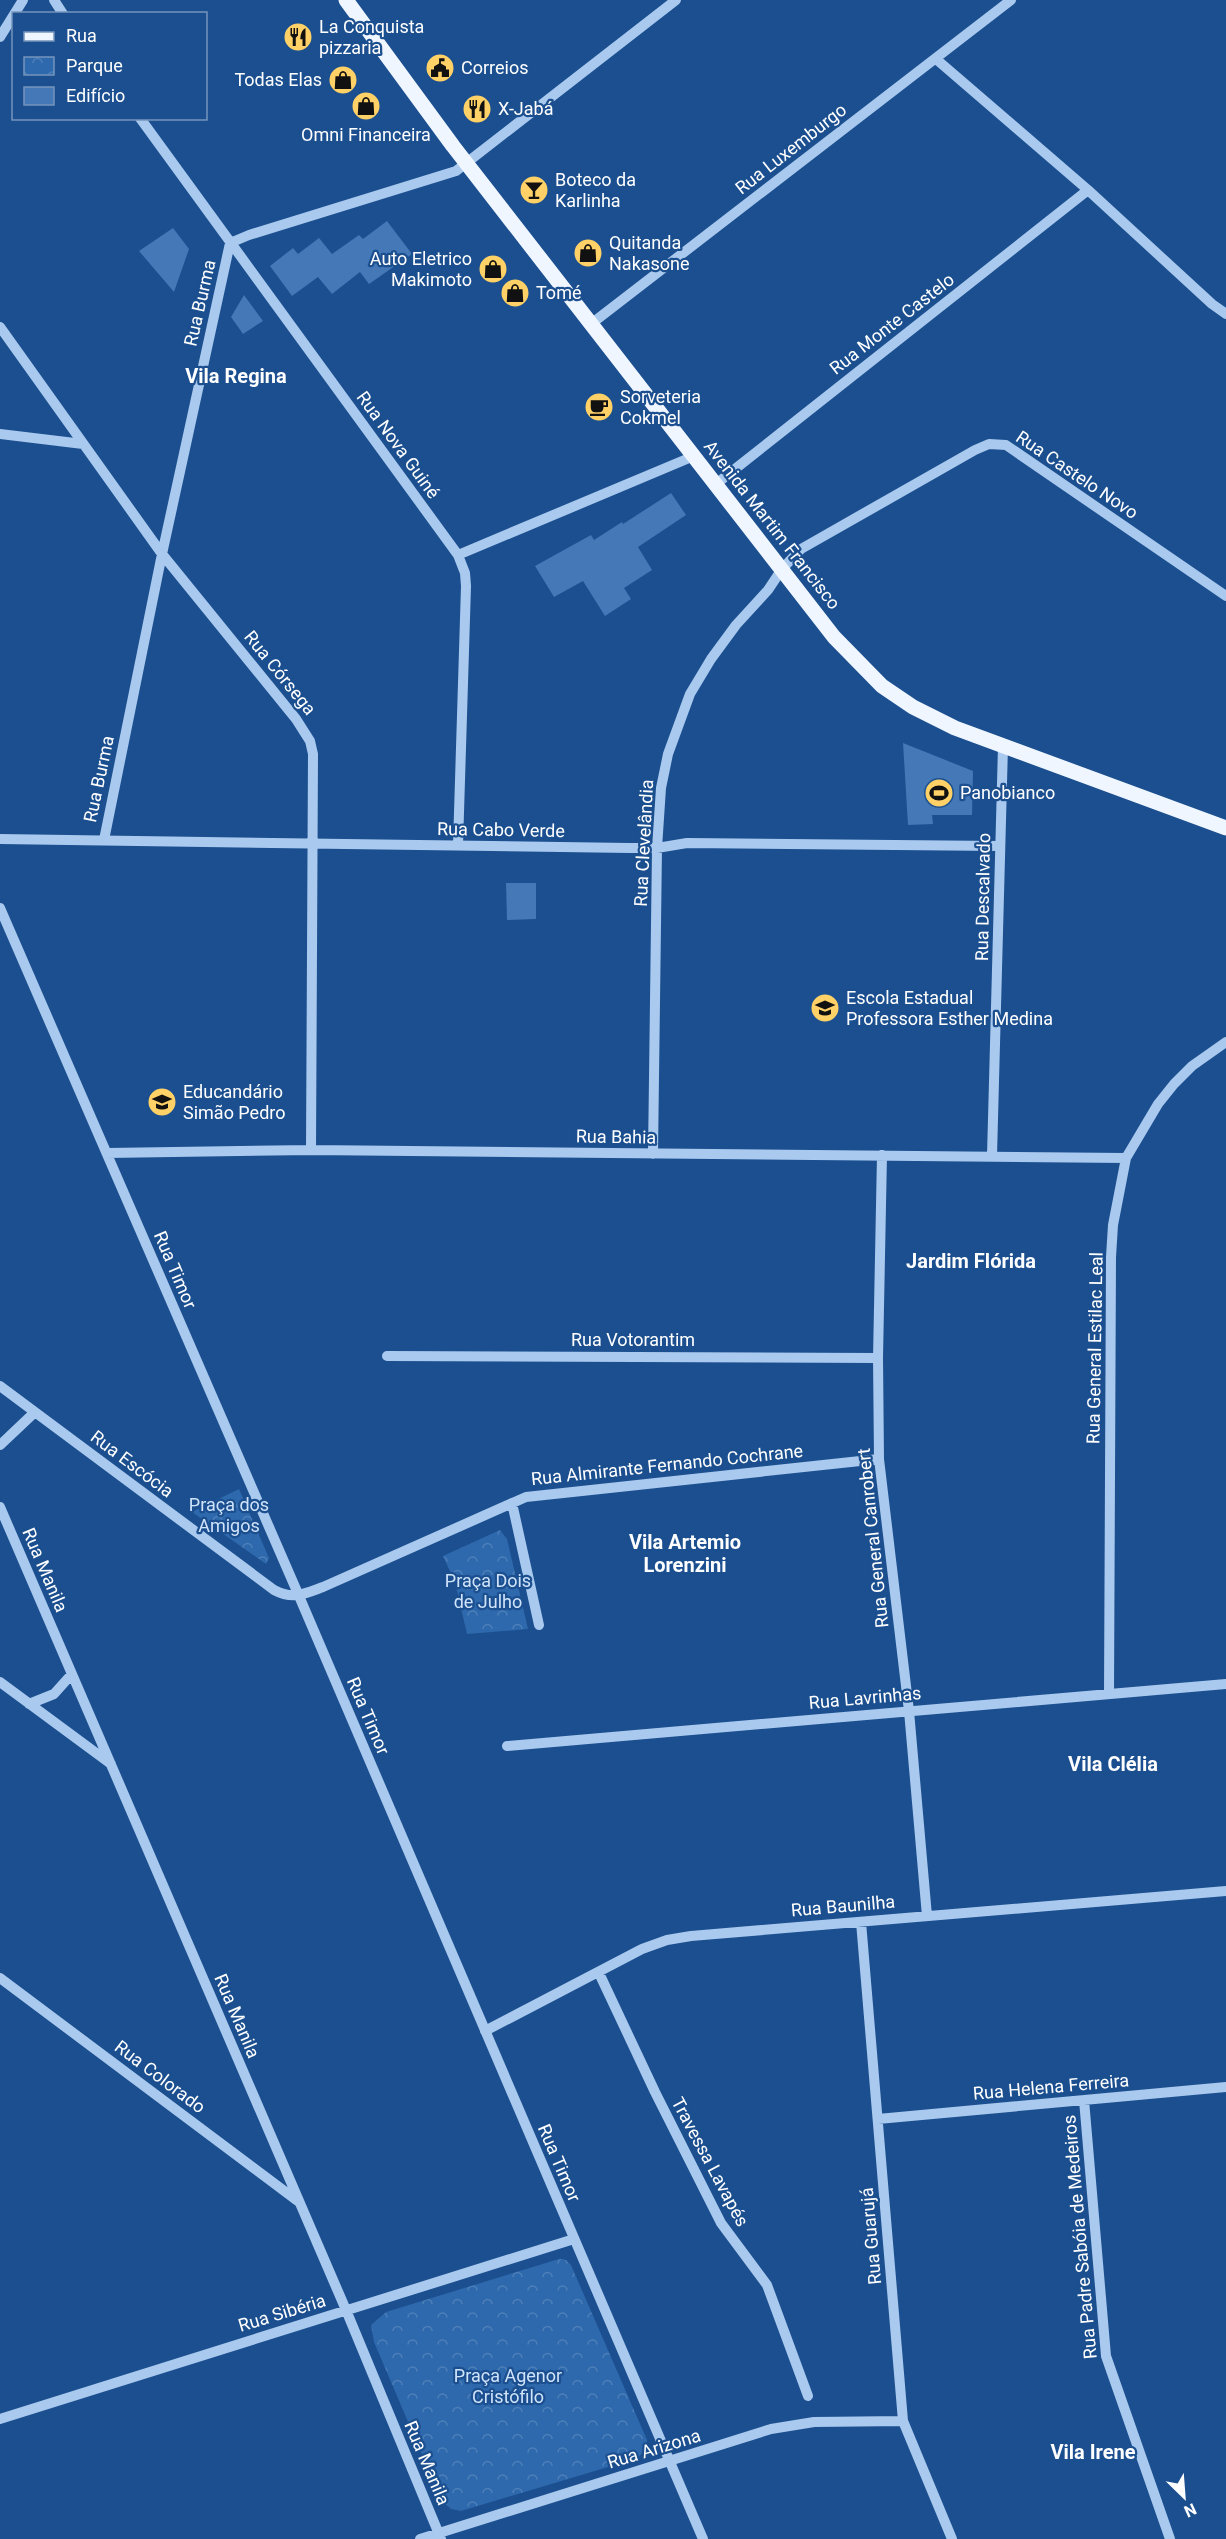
<svg xmlns="http://www.w3.org/2000/svg" width="1226" height="2539" font-family="Roboto,sans-serif">
<defs>
<pattern id="park-crowns" width="20" height="18" patternUnits="userSpaceOnUse" patternTransform="scale(1.5)"><rect width="20" height="18" fill="#2e69ad"/><path d="M2 6a3 3 0 1 1 6 0M12 15a3 3 0 1 1 6 0" fill="none" stroke="#4d80b9"/></pattern>
</defs>
<rect width="100%" height="100%" fill="#1b4f8f"/>
<path fill="url(#park-crowns)" d="M239,1489l30,69 -3,6 -74,-52z
M500,1530l7,9 21,90 -61,5 -12,-52 -12,-26z
M559,2259l7,1 5,5 76,175v7l-9,11 -177,53 -10,-2 -10,-10 -67,-157 -3,-17 15,-13z"/>
<path fill="#4478b7" d="M387,221l25,33 -43,30 -9,-12 -28,22 -14,-17 -26,19 -22,-30 23,-18 5,6 21,-16 13,16 27,-19 4,4z
M173,228l16,21 -15,43 -35,-41z
M244,295l19,26 -20,13 -12,-17z
M671,493l15,22 -48,32 14,23 -28,18 7,11 -26,17 -22,-35 -29,16 -19,-31 56,-31 3,5 28,-18 1,2z
M903,743l70,28 -1,44h-40l1,9 -25,1z
M506,883h30v36l-29,1z"/>
<g fill="none" stroke-linecap="round" stroke-linejoin="round">
<path stroke="#a9c9ee" stroke-width="10" d="M54,0l9,14
M0,37l23,-37
M936,59l152,131 124,114 14,10
M140,118l318,437 7,18 1,13 -8,259
M591,324l420,-324
M0,327l162,227 134,165 14,22 3,13 -2,396
M0,434l83,10
M716,484l372,-294
M458,555l236,-99
M0,839l630,9h27l30,-5 313,3
M104,840l58,-286 68,-311 19,-8 207,-64 220,-171
M0,908l299,688 404,943
M107,1153l204,-3 815,8
M653,1154l4,-306 4,-60 7,-34 22,-60 21,-35 25,-34 32,-35 14,-21 19,-20 174,-99 14,-6 17,1 220,151
M882,1155l-4,203 1,101 30,252 18,205
M992,1156l11,-410
M387,1356l491,2
M0,1386l274,204c19,10 30,4 49,-3l203,-90 353,-38
M0,1445l35,-33
M512,1503l27,122
M0,1507l346,803 95,229
M0,1682l111,82
M1109,1694l2,-437 2,-32 13,-67 32,-54 16,-20 18,-18 34,-24
M29,1704l25,-10 17,-19
M507,1746l719,-62
M861,1922l42,499 49,118
M599,1973l56,119 66,131 46,62 41,111
M0,1978l299,224
M485,2031l157,-82 25,-9 24,-4 535,-45
M1084,2100l22,256 64,183
M878,2119l348,-32
M0,2419l574,-180
M420,2539l351,-110 43,-7 89,-1"/>
<path stroke="#f0f6ff" stroke-width="15" d="M346,0l107,146 381,491 48,49 31,21 42,21 271,100"/>
</g>
<defs>
<g id="restaurant-disc" transform="scale(1.5)"><circle r="9.5" fill="#ffd166" stroke="#1b4f8f"/><path d="M-5-6h1v4h1v-4h1v4h1v-4h1v5L-1.5 .5V6h-2V.5L-5-1ZM5-6V6H3V1.5H1.5Q1.5-4 5-6Z" fill="#111"/></g>
<g id="civic-disc" transform="scale(1.5)"><circle r="9.5" fill="#ffd166" stroke="#1b4f8f"/><path d="M-.6-6.5H3V-4.5H.6V-3L4-1V1h2V6H-6V1h2V-1L-.6-3ZM-1.2 2.5V6h2.4V2.5Z" fill="#111"/></g>
<g id="shop-disc" transform="scale(1.5)"><circle r="9.5" fill="#ffd166" stroke="#1b4f8f"/><path d="M-5-2.5h2.3a2.7 3.5 0 0 1 5.4 0H5L5.5 6h-11ZM-1.5-2.5h3a1.5 2.3 0 0 0-3 0Z" fill="#111"/></g>
<g id="bar-disc" transform="scale(1.5)"><circle r="9.5" fill="#ffd166" stroke="#1b4f8f"/><path d="M-6-5H6L.8 .8V4.5H3.5V6h-7V4.5H-.8V.8Z" fill="#111"/></g>
<g id="cafe-disc" transform="scale(1.5)"><circle r="9.5" fill="#ffd166" stroke="#1b4f8f"/><path d="M-5.5-4.5H6V0H3Q3 3.5 0 3.5H-2.5Q-5.5 3.5-5.5 0ZM3-3.2v2h1.7v-2ZM-6 4.5H4V6H-6Z" fill="#111"/></g>
<g id="stadium-disc" transform="scale(1.5)"><circle r="9.5" fill="#ffd166" stroke="#1b4f8f"/><path d="M0-5a6.5 5 0 1 0 0 10a6.5 5 0 1 0 0-10ZM-3.5-1.8h7v3.6h-7Z" fill="#111"/></g>
<g id="school-disc" transform="scale(1.5)"><circle r="9.5" fill="#ffd166" stroke="#1b4f8f"/><path d="M0-5L7-2L0 1L-7-2ZM-4 1L0 2.5L4 1V4Q0 6-4 4Z" fill="#111"/></g>
</defs>
<g fill-rule="evenodd">
<use href="#restaurant-disc" x="298" y="37"/>
<use href="#civic-disc" x="440" y="68"/>
<use href="#shop-disc" x="343" y="80"/>
<use href="#shop-disc" x="366" y="106"/>
<use href="#restaurant-disc" x="477" y="109"/>
<use href="#bar-disc" x="534" y="190"/>
<use href="#shop-disc" x="588" y="253"/>
<use href="#shop-disc" x="493" y="269"/>
<use href="#shop-disc" x="515" y="293"/>
<use href="#cafe-disc" x="599" y="407"/>
<use href="#stadium-disc" x="939" y="793"/>
<use href="#school-disc" x="825" y="1008"/>
<use href="#school-disc" x="162" y="1102"/>
</g>
<g text-anchor="middle" stroke-width="4.5" stroke-linejoin="round" paint-order="stroke">
<g font-size="18" fill="#fff" stroke="#1b4f8f" text-anchor="start">
<text x="319" y="33">La Conquista<tspan x="319" dy="21">pizzaria</tspan></text>
<text x="461" y="74">Correios</text>
<text x="322" y="86" text-anchor="end">Todas Elas</text>
<text x="498" y="115">X-Jabá</text>
<text x="366" y="141" text-anchor="middle">Omni Financeira</text>
<text x="555" y="186">Boteco da<tspan x="555" dy="21">Karlinha</tspan></text>
<text x="609" y="249">Quitanda<tspan x="609" dy="21">Nakasone</tspan></text>
<text x="472" y="265" text-anchor="end">Auto Eletrico<tspan x="472" dy="21">Makimoto</tspan></text>
<text x="536" y="299">Tomé</text>
<text x="620" y="403">Sorveteria<tspan x="620" dy="21">Cokmel</tspan></text>
<text x="960" y="799">Panobianco</text>
<text x="846" y="1004">Escola Estadual<tspan x="846" dy="21">Professora Esther Medina</tspan></text>
<text x="183" y="1098">Educandário<tspan x="183" dy="21">Simão Pedro</tspan></text>
</g>
<g font-size="18" fill="#fff" stroke="#1b4f8f">
<text transform="translate(791 149) rotate(-38)" y="6">Rua Luxemburgo</text>
<text transform="translate(200 303) rotate(-77)" y="6">Rua Burma</text>
<text transform="translate(892 324) rotate(-38)" y="6">Rua Monte Castelo</text>
<text transform="translate(398 445) rotate(54)" y="6">Rua Nova Guiné</text>
<text transform="translate(1077 475) rotate(34)" y="6">Rua Castelo Novo</text>
<text transform="translate(772 525) rotate(52)" y="6">Avenida Martim Francisco</text>
<text transform="translate(280 673) rotate(51)" y="6">Rua Córsega</text>
<text transform="translate(99 779) rotate(-78)" y="6">Rua Burma</text>
<text transform="translate(501 830) rotate(1)" y="6">Rua Cabo Verde</text>
<text transform="translate(644 843) rotate(-87)" y="6">Rua Clevelândia</text>
<text transform="translate(983 897) rotate(-89)" y="6">Rua Descalvado</text>
<text transform="translate(616 1137) rotate(1)" y="6">Rua Bahia</text>
<text transform="translate(175 1270) rotate(67)" y="6">Rua Timor</text>
<text x="633" y="1346">Rua Votorantim</text>
<text transform="translate(1095 1348) rotate(-89)" y="6">Rua General Estilac Leal</text>
<text transform="translate(132 1464) rotate(37)" y="6">Rua Escócia</text>
<text transform="translate(667 1465) rotate(-6)" y="6">Rua Almirante Fernando Cochrane</text>
<text transform="translate(873 1538) rotate(-96)" y="6">Rua General Canrobert</text>
<text transform="translate(45 1570) rotate(67)" y="6">Rua Manila</text>
<text transform="translate(865 1698) rotate(-5)" y="6">Rua Lavrinhas</text>
<text transform="translate(368 1716) rotate(67)" y="6">Rua Timor</text>
<text transform="translate(843 1906) rotate(-5)" y="6">Rua Baunilha</text>
<text transform="translate(237 2016) rotate(67)" y="6">Rua Manila</text>
<text transform="translate(160 2077) rotate(37)" y="6">Rua Colorado</text>
<text transform="translate(1051 2087) rotate(-5)" y="6">Rua Helena Ferreira</text>
<text transform="translate(710 2162) rotate(62)" y="6">Travessa Lavapés</text>
<text transform="translate(559 2163) rotate(67)" y="6">Rua Timor</text>
<text transform="translate(871 2236) rotate(-95)" y="6">Rua Guarujá</text>
<text transform="translate(1080 2237) rotate(-95)" y="6">Rua Padre Sabóia de Medeiros</text>
<text transform="translate(282 2313) rotate(-17)" y="6">Rua Sibéria</text>
<text transform="translate(654 2449) rotate(-17)" y="6">Rua Arizona</text>
<text transform="translate(427 2463) rotate(67)" y="6">Rua Manila</text>
</g>
<g font-size="18" fill="#cfe3fa" stroke="#1b4f8f">
<text x="229" y="1511">Praça dos<tspan x="229" dy="21">Amigos</tspan></text>
<text x="488" y="1587">Praça Dois<tspan x="488" dy="21">de Julho</tspan></text>
<text x="508" y="2382">Praça Agenor<tspan x="508" dy="21">Cristófilo</tspan></text>
</g>
<g font-size="20" font-weight="bold" fill="#fff" stroke="#1b4f8f">
<text x="236" y="383">Vila Regina</text>
<text x="971" y="1268">Jardim Flórida</text>
<text x="685" y="1549">Vila Artemio<tspan x="685" dy="23">Lorenzini</tspan></text>
<text x="1113" y="1771">Vila Clélia</text>
<text x="1093" y="2459">Vila Irene</text>
</g>
</g>
<rect x="12" y="12" width="195" height="108" fill="#1b4f8f" stroke="#7695bc" stroke-width="1.5"/>
<rect x="24" y="32" width="30" height="9" fill="#f0f6ff" stroke="#7695bc" stroke-width="1.5"/>
<text x="66" y="42" font-size="18" fill="#ffffff">Rua</text>
<rect x="24" y="57" width="30" height="18" fill="url(#park-crowns)" stroke="#7695bc" stroke-width="1.5"/>
<text x="66" y="72" font-size="18" fill="#ffffff">Parque</text>
<rect x="24" y="87" width="30" height="18" fill="#4478b7" stroke="#7695bc" stroke-width="1.5"/>
<text x="66" y="102" font-size="18" fill="#ffffff">Edifício</text>
<g transform="translate(1184 2497) rotate(155)" stroke="#1b4f8f" stroke-width="4.5" paint-order="stroke">
<path d="M0-4.5L10 22L0 15L-10 22Z" fill="#ffffff"/>
<text y="-9" font-size="16" font-weight="bold" text-anchor="middle" fill="#ffffff">N</text>
</g>
</svg>
